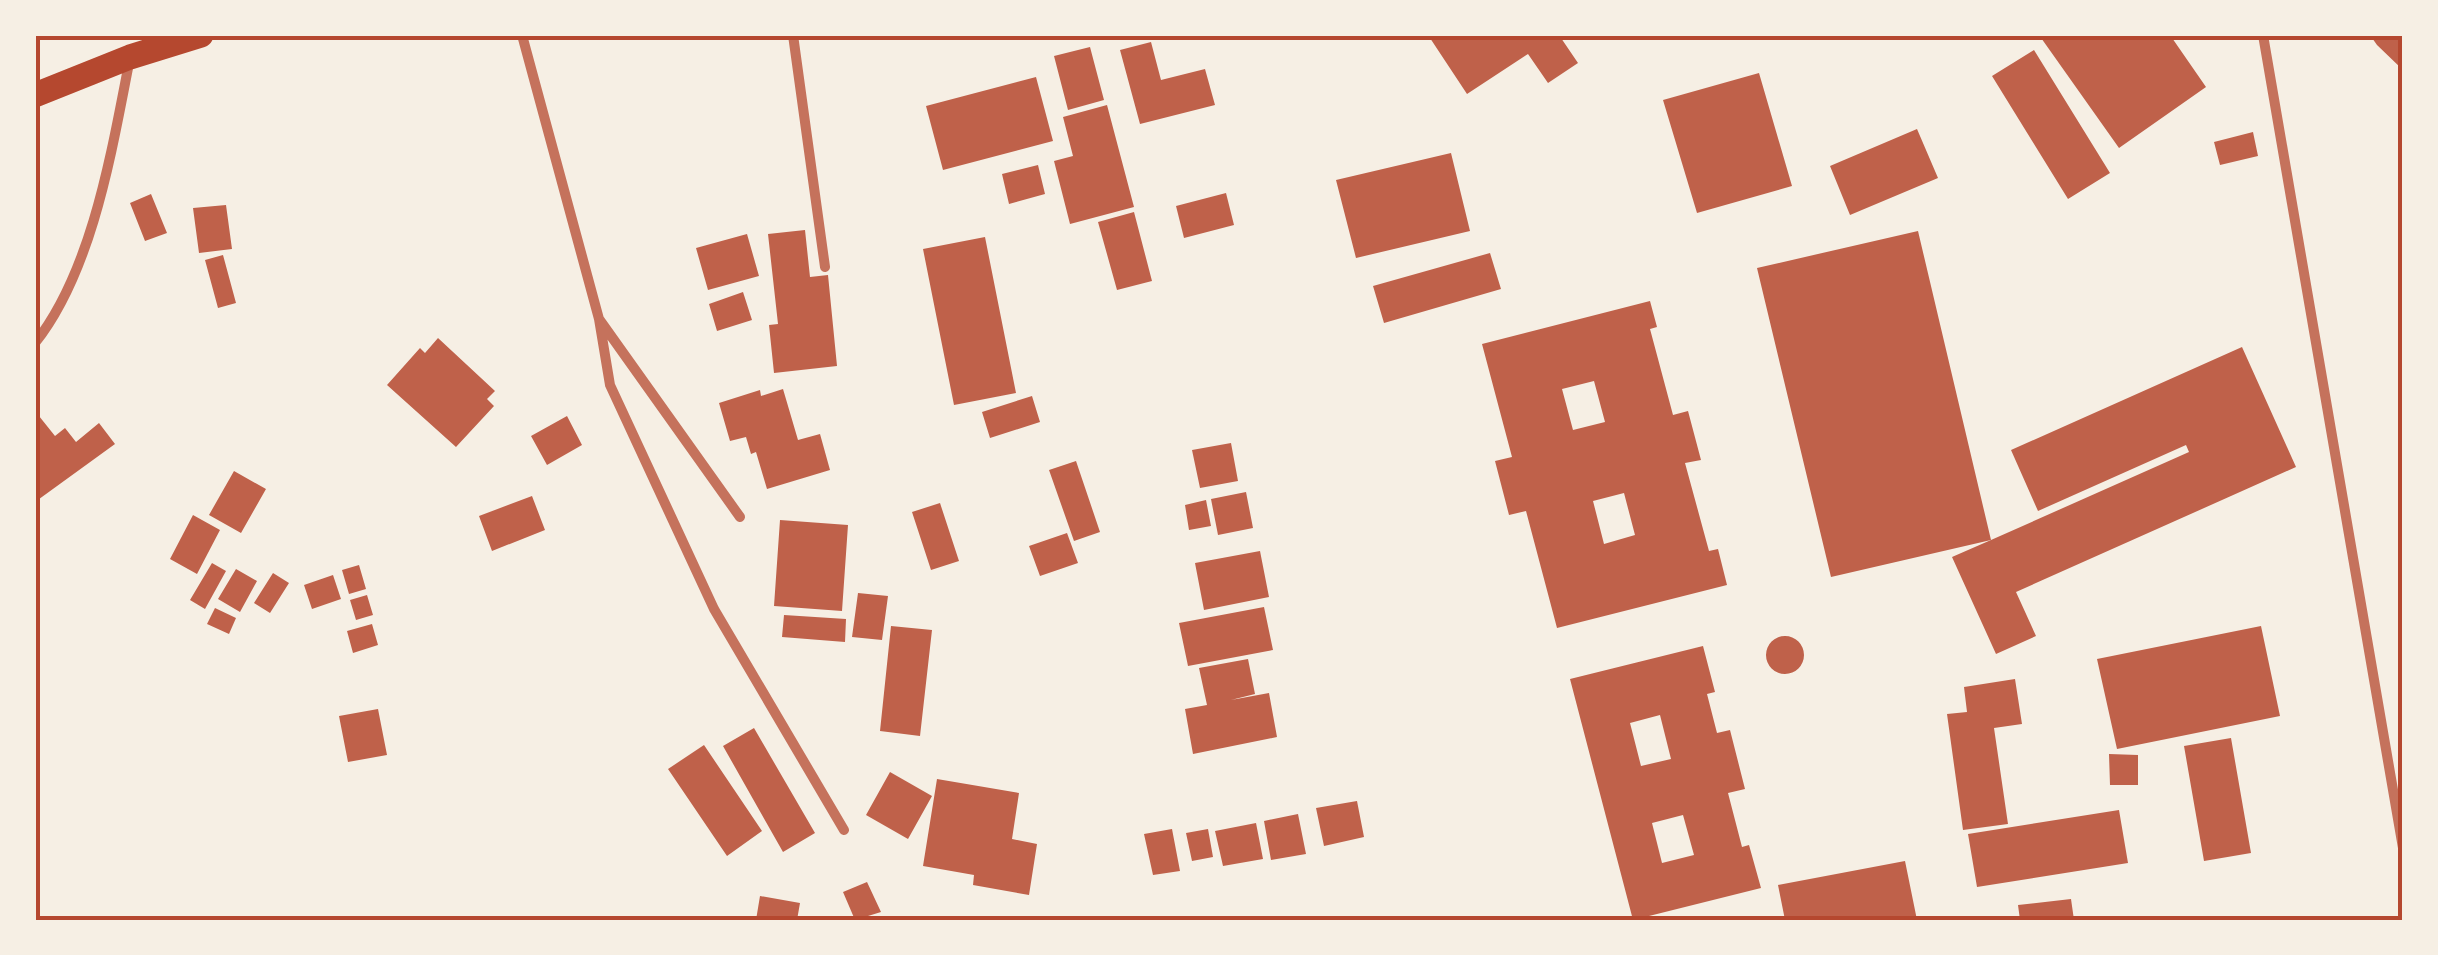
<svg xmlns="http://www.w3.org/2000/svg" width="2438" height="955" font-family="Georgia,serif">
<rect width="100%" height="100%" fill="#f6efe4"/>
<path fill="#bf614a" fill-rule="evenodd" d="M1428,35h138l-5,3 17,25 -30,20 -20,-29 -61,40z
M2039,35h131l36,52 -87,61z
M2370,35h33v35l-26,-25z
M1151,42l10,38 44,-11 10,36 -75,19 -20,-74z
M1090,47l14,53 -36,10 -14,-54z
M2034,50l76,123 -42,26 -76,-123z
M1759,73l33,113 -95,27 -34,-113z
M1036,77l17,64 -110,29 -17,-64z
M1107,105l27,102 -64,17 -16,-63 19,-5 -10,-39z
M1917,129l21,49 -88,37 -20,-49z
M2253,132l5,24 -38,9 -6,-23z
M1451,153l19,78 -114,27 -20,-78z
M1038,165l7,29 -36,10 -7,-30z
M1226,193l8,32 -50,13 -8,-32z
M151,194l16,39 -22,8 -15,-38z
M226,205l6,44 -33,4 -6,-45z
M1134,212l18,69 -35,9 -19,-68z
M805,230l5,47 18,-2 9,91 -63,7 -5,-48 9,-1 -10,-90z
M1918,231l73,309 198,-88 -3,-7 -148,66 -27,-61 231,-103 54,120 -280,125 20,44 -40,18 -44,-97 39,-17 -160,37 -74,-309z
M747,234l12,42 -51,14 -12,-42z
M985,237l31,156 -62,12 -31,-156z
M1490,253l11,36 -117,34 -11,-37z
M223,255l13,48 -18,5 -13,-48z
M743,292l9,28 -35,11 -8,-27z
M1650,301l7,26 -7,2 23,86 15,-4 13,49 -16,3 24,88 9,-2 9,36 -170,43 -31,-117 -17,4 -14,-54 17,-4 -30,-113zM1594,381l11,41 -32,8 -11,-41zM1624,493l11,42 -31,9 -11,-43z
M438,338l57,53 -8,8 7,7 -38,41 -69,-62 33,-37 5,5z
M783,389l15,51 22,-6 10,36 -63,19 -11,-37 -5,2 -5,-17 -16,4 -11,-38 41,-13 1,6z
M1032,396l8,26 -50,16 -8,-26z
M35,411l20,25 10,-8 11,14 23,-19 16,21 -80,58z
M567,416l15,29 -35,20 -16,-29z
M1231,443l7,38 -38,7 -8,-38z
M1076,461l24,71 -26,9 -25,-71z
M234,471l32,18 -25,44 -32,-18z
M1246,492l7,36 -35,7 -7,-36z
M532,496l13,34 -53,21 -13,-35z
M1206,500l5,26 -22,4 -4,-25z
M940,503l19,58 -28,9 -19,-58z
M193,515l27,15 -23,44 -27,-15z
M780,520l68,5 -6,86 -68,-5z
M1067,533l11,30 -38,13 -11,-30z
M1260,551l9,46 -65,13 -9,-47z
M212,563l14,8 -21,38 -15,-9z
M359,565l7,24 -17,5 -7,-24z
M236,569l21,12 -17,31 -22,-13z
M273,573l16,10 -19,30 -16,-10z
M333,575l8,24 -29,10 -8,-24z
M858,593l30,3 -6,44 -30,-3z
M367,595l6,20 -17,5 -6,-20z
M1264,607l9,43 -85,16 -9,-43z
M215,608l21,10 -7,16 -22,-10z
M784,615l62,4 -1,23 -63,-5z
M372,624l6,21 -25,8 -6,-22z
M891,626l41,4 -12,106 -40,-5z
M2261,626l19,90 -163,33 -20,-90z
M1766 655a19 19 0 1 1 38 0a19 19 0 1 1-38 0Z
M1703,646l12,46 -8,2 10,39 13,-3 15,59 -17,4 14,54 7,-2 12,43 -128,32 -63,-241zM1660,715l11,44 -30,7 -11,-43zM1683,815l11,40 -32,8 -10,-40z
M1248,659l7,35 -24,6 38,-7 8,44 -84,17 -8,-45 22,-4 -8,-37z
M2015,679l7,45 -28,4 14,96 -45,6 -16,-116 20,-2 -3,-25z
M378,709l9,46 -39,7 -9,-46z
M754,728l61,105 -32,19 -60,-106z
M2231,738l20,115 -47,8 -20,-115z
M704,745l58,86 -35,25 -59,-87z
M2109,754l29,1v30h-28z
M890,772l42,24 -24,43 -42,-24z
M937,779l82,14 -7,46 25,5 -8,51 -56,-10 1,-10 -51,-9z
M1357,801l7,36 -40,9 -8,-38z
M2119,810l9,53 -151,24 -9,-53z
M1298,814l8,40 -35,6 -7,-39z
M1256,823l7,36 -40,7 -8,-35z
M1172,829l8,42 -27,4 -9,-41z
M1208,829l5,28 -21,4 -6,-28z
M1905,861l12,59h-132l-7,-35z
M867,882l14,30 -26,8 -12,-28z
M760,896l40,7 -3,17h-41z
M2071,899l3,21h-54l-2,-15z"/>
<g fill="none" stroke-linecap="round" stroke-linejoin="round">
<path stroke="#c5725c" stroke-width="10" d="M522,35l77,284 141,198
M793,35l32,232
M2263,35l140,813
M599,319l11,66 104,224 130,221
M35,343c58,-73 77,-194 95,-285"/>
<path stroke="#b5482f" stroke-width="25" d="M35,95l95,-38 71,-22"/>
</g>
<rect width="2438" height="955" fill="none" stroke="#f6efe4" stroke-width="75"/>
<rect x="38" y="38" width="2362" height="880" fill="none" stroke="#b5482f" stroke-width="4"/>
</svg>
